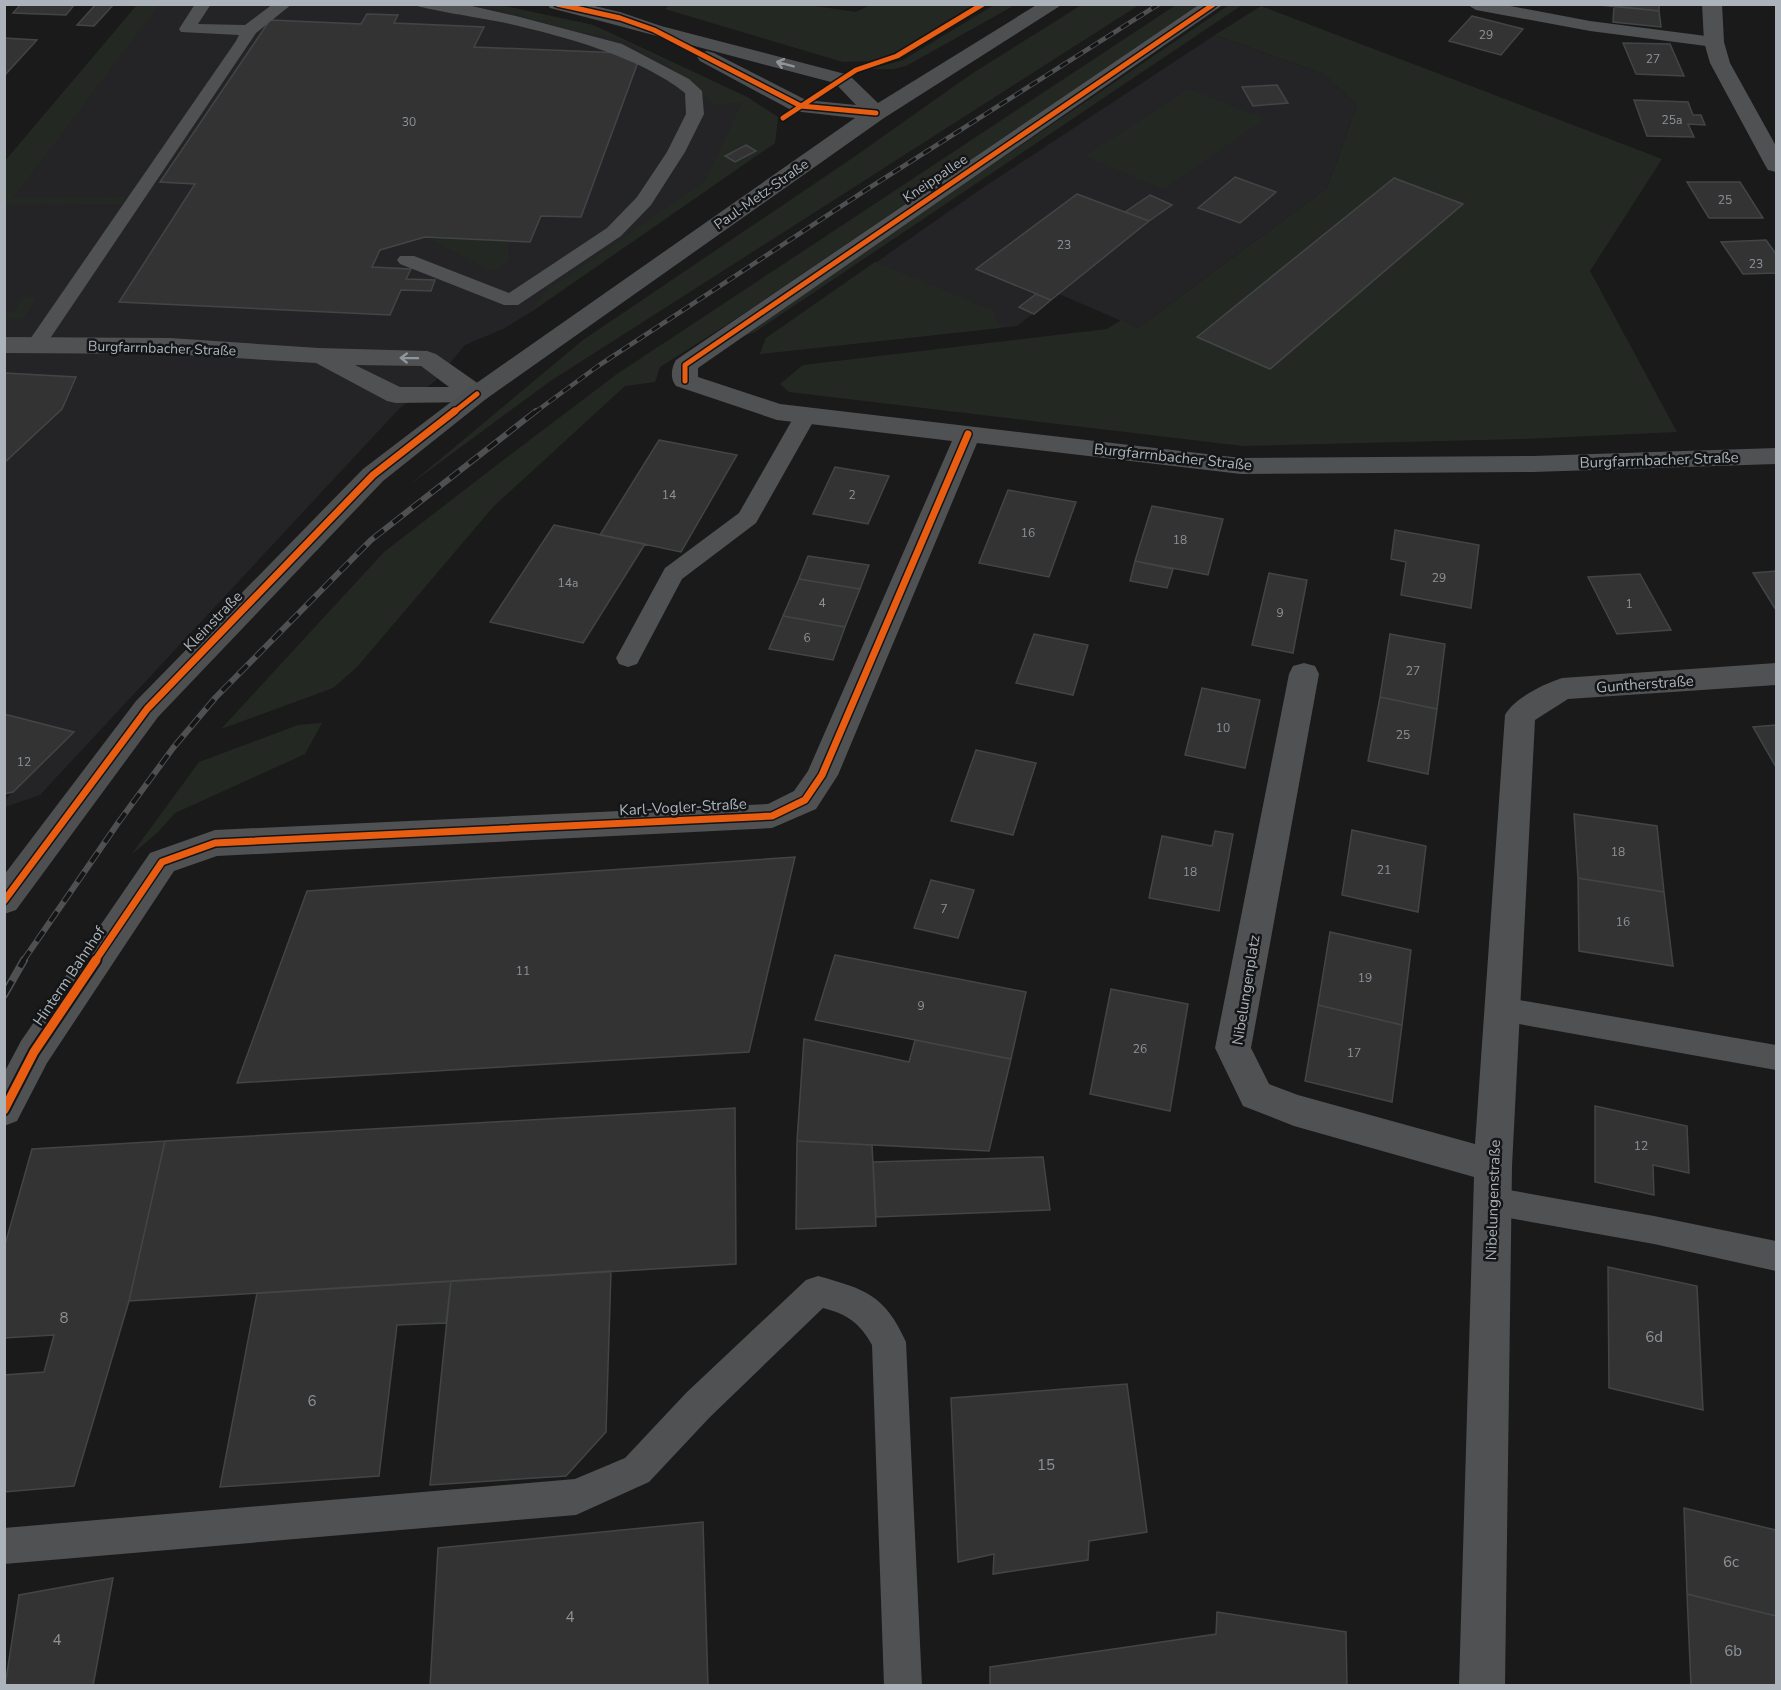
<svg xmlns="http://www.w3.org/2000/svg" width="1781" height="1690" font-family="'Nunito Sans',sans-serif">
<rect width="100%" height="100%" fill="#1a1a1a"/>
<path fill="#242426" d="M137,5h363l93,20 154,72 31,20 -3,26 -244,169 -28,17 -38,16 -30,36 -35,27 -29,31 -331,356 -35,12v-7l7,-7 -7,1v-633z
M1215,35l109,39 33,31 -30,83 -189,140 -79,-34 -42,32 -257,28 6,-16 22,-14 190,-133z"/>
<path fill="#232922" d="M671,4h130l55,8 14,-7h103l-79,48 -23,8 -28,1 -178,-53z
M996,4l19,1 -109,61 -13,3h-23l33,-9z
M1083,4l56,1 -590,377 -141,104 175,-146 271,-183 116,-82z
M137,5h22l-146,193 111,-1 -2,7 -117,1v-44z
M482,5h18l93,20 154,72 31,20 -3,26 -244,169 13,-19 161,-112 37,-78 -28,1 -51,-43 -47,-23 -41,-7z
M1176,5h23l-465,315 -74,47 -5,15 -30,4 -131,120 -137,161 -24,21 -112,41 163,-177 122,-94 111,-84z
M1229,5h13l-487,327 -16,6 11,-10z
M1261,6l401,153 -72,112 87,161 -155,7 -279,7 -454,-54 -9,-8 23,-19 304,-36 14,-9 17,8 189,-140 30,-83 -33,-31 -109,-39z
M1189,89l76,30 -102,70 -78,-33z
M425,237l83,4v20l-14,11z
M875,262l119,49 6,17 -240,26 6,-16z
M22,297h15l-14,22h-18v-7h9z
M322,723l-17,31 -130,59 -18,20 -26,22 68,-93 99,-37z"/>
<path fill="#333334" stroke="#424546" stroke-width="1.5" d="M21,4h54l-9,11 -53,-2z
M96,4h18l-20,22 -17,-1z
M1659,4v7l-59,-6v-1z
M1614,6l45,5 2,16 -48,-5z
M367,14l31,1 -4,8 90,4 -10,20 149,6 15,9 -57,155 -40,-1 -11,26 -105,-5 -45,13 -8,17 39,2 -5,10 29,1 -4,11 -30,-1 -11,25 -271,-13 76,-118 -35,-2 110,-162 91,4z
M1472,16l51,13 -22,26 -52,-14z
M4,38l33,2 -33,36z
M1623,43l47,1 14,32 -48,-2z
M1277,85l11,18 -35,3 -11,-19z
M1634,100l54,2 5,13h8l4,10 -17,-1 6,13 -47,-1z
M746,145l10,6 -21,11 -10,-6z
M1235,177l41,15 -36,31 -42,-15z
M1394,178l69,26 -193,165 -73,-32z
M1687,182h53l23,36h-54z
M1077,194l72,27 -98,79 -75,-31z
M1150,195l22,10 -23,16 -24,-9z
M1766,240l10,14v19l-33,1 -22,-32z
M1036,294l15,6 -17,14 -15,-7z
M4,373l72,4 -14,32 -58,54z
M659,440l78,15 -56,97 -81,-17z
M835,467l54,9 -21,48 -55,-10z
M1008,490l68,12 -27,75 -70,-14z
M1152,506l71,13 -15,56 -73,-14z
M554,525l91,19 -62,99 -93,-21z
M1395,530l84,15 -8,63 -70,-13 5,-33 -15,-3z
M808,556l61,9 -9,24 -61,-10z
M1135,561l38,8 -6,19 -37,-7z
M1776,571v39l-23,-37z
M1269,573l38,7 -14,73 -41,-8z
M1640,574l31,56 -54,4 -29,-57z
M799,579l61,10 -15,38 -62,-11z
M783,616l62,11 -12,33 -64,-11z
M1034,634l54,11 -15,50 -57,-12z
M1390,634l55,10 -8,65 -57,-12z
M1202,688l58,12 -15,68 -60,-13z
M1380,697l57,12 -9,65 -60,-13z
M4,714l70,18 -61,60 -9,2z
M1776,725v42l-23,-40z
M976,750l60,13 -23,72 -62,-14z
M1574,814l83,12 7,66 -86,-14z
M1352,830l74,16 -8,66 -76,-17z
M1215,831l18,3 -14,77 -70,-13 13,-62 50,10z
M795,857l-46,195 -512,31 70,-192z
M1578,878l86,14 9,74 -94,-15z
M931,880l43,10 -16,48 -44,-10z
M1330,932l81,18 -9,75 -84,-20z
M835,955l191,37 -15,67 -196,-39z
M1111,989l77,15 -18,107 -80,-17z
M1318,1005l84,20 -10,77 -87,-21z
M804,1039l105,23 6,-22 96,19 -22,92 -192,-10z
M1595,1106l92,20 2,47 -36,-8 1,30 -59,-13z
M735,1108l1,156 -607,37 36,-160z
M165,1141l-36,160 -55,185 -70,6v-117l40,-3 10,-37 -50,3v-90l28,-99z
M797,1141l75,4 4,81 -80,3z
M1043,1157l7,53 -174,7 -3,-55z
M1608,1267l89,19 6,124 -94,-22z
M611,1271l-5,161 -40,44 -136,9 21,-204z
M451,1281l-5,42 -49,2 -18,151 -159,11 37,-194z
M1127,1384l20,148 -58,9 -1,19 -95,14 1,-20 -36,8 -7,-164z
M1684,1508l92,22v86l-89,-22z
M703,1522l5,164h-278l8,-138z
M113,1578l-20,108h-88l14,-91z
M1687,1594l89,22v70h-85z
M1217,1612l129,20 1,54h-357v-19l226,-33z"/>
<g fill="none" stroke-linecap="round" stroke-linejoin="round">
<path fill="#4f5153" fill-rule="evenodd" d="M195,4h16l-13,20 47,1 28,-21h19l-36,29 -213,316 -7,2 -7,-2 -3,-4 210,-304 3,-6 -58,-3 -2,-3z
M412,4h51l53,12 106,28 67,35 13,12 2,23 -19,38 -34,53 -30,31 -103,69h-14l-104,-41 -3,-4 3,-4h14l95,37 98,-65 30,-31 30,-45 19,-38 -1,-21c-46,-37 -123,-57 -179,-70 -13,-3 -90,-15 -94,-19z
M1500,4l90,17 124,16 8,5 -8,5 -124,-16 -114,-21 -8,-5z
M806,408l8,2 3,5 -61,108 -74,56 -45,85 -9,3 -9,-3 -3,-6 49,-90 74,-55 56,-98 3,-5z
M1502,997l274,48v25l-274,-49 -10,-3 -5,-9 5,-9z
M1492,1187l162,29 122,25v30l-122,-27 -162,-29 -11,-4 -5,-10 5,-10z
M818,1276c47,13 67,19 88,66l16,344h-38l-12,-341c-12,-22 -25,-31 -49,-37l-113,109 -61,65 -73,33 -572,49v-36l571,-49 50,-21 61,-65 120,-113z"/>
<path fill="#4f5153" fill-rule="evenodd" d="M1200,4h24l-526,364v9l82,27 461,54 292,-2 243,-8v16l-243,8 -292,2 -264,-31 -139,332 -22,34 -44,19 -555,28 -43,15 -127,192 -30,58 -13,5v-53l17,-32 129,-188 65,-23 553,-26 26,-13 14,-20 144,-330 -175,-21 -101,-34c-6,-7 -5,-18 0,-26z
M1702,4h20l2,38 6,21 46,83v26l-8,-2 -3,-5 -55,-102 -6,-21z
M4,337l166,1 149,10 108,3 9,3 50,35 4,5 -4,5 -9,3 -81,1 -9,-2 -71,-38 -146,-9 -166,-1zM355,365l66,1 28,21h-49z
M1304,663l11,3 4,8 -68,374 18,36 29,11 177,49 30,-429c9,-17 39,-31 57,-37l214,-15v22l-208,14 -33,21 -23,446 -7,520h-46l15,-509 -180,-51 -51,-20 -28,-58 74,-374 4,-8z"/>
<path fill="#4e4f51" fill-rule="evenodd" d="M547,4h39l34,8 41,14 188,49 29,28 160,-99h25l-179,114 -398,281 -103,82 -225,236 -142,193 -12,4v-39l132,-174 227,-232 105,-80 387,-271 -62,-7 -93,-50 -3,-4 3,-4 7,-2 7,2 92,47 50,5 -21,-22c-95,-24 -190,-51 -285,-75z"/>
<g stroke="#4f5052" stroke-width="4.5">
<path id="rail-far2" d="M534,413l64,-47 271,-178 290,-184"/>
</g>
<g stroke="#4f5052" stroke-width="6">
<path id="rail-far1" d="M23,961l95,-138 55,-75 43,-51 155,-157 165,-129"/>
</g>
<g stroke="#4f5052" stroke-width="8">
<path id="rail" d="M4,995l20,-35"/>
</g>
<use href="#rail-far2" stroke="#141517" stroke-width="3" stroke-dasharray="9" stroke-linecap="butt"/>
<use href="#rail-far1" stroke="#141517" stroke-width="4" stroke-dasharray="12" stroke-linecap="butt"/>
<use href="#rail" stroke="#141517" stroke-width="5" stroke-dasharray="16" stroke-linecap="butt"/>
<g stroke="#141517" stroke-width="8">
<path id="cycleway-far2" d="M557,4l63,14 34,12 147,76 75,7
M783,118l73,-48 41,-14 86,-52
M685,381v-16l529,-361
M453,413l24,-19"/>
</g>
<g stroke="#141517" stroke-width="10">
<path id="cycleway-far1" d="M4,901l143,-192 226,-234 82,-64
M95,961l67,-99 53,-19 557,-27 33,-16 17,-25 146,-341"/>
</g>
<g stroke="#141517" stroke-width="13">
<path id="cycleway" d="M4,1110l30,-58 62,-92"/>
</g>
<use href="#cycleway-far2" stroke="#e95d12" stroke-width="5"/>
<use href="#cycleway-far1" stroke="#e95d12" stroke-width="7"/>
<use href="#cycleway" stroke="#e95d12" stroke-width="9"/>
</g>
<defs><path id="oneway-shaft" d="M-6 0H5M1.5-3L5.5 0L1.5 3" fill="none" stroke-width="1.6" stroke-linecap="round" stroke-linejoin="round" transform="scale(1.5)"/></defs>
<use stroke="#90959a" href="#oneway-shaft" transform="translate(785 64) rotate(-165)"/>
<use stroke="#90969b" href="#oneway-shaft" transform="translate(409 358) rotate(-179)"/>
<g text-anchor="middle" stroke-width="5" stroke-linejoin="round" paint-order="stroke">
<g font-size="12" fill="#8e9398">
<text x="1486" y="39">29</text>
<text x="1653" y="63">27</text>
<text x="1672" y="124">25a</text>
<text x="409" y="126">30</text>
<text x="1725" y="204">25</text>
<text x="1064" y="249">23</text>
<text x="1756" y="268">23</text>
<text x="669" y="499">14</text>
<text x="852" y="499">2</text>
<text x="1028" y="537">16</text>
<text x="1180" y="544">18</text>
<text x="1439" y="582">29</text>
<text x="568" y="587">14a</text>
<text x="822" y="607">4</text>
<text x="1629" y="608">1</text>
<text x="1280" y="617">9</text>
<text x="807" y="642">6</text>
<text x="1413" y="675">27</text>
<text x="1223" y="732">10</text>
<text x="1403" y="739">25</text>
<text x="24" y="766">12</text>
<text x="1618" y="856">18</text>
<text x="1384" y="874">21</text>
<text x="1190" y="876">18</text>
<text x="944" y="913">7</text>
<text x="1623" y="926">16</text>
<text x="523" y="975">11</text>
<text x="1365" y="982">19</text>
<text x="921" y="1010">9</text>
<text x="1140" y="1053">26</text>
<text x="1354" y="1057">17</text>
<text x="1641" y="1150">12</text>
</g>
<g font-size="14" fill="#acb3ba" stroke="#141517">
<text transform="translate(935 178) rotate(-34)" y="5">Kneippallee</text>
<text transform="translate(761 194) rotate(-35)" y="5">Paul-Metz-Straße</text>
<text transform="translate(162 348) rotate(2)" y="5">Burgfarrnbacher Straße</text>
</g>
<g font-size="15" fill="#acb3ba" stroke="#141517">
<text transform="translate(1173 457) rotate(6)" y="5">Burgfarrnbacher Straße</text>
<text transform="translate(1659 460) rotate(-2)" y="5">Burgfarrnbacher Straße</text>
<text transform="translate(213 621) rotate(-46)" y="5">Kleinstraße</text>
<text transform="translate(1645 684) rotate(-4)" y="5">Guntherstraße</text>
<text transform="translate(683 807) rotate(-3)" y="5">Karl-Vogler-Straße</text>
<text transform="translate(69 976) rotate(-56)" y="5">Hinterm Bahnhof</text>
<text transform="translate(1246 990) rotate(-81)" y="5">Nibelungenplatz</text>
<text transform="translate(1493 1200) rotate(-88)" y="5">Nibelungenstraße</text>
</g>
<g font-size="15" fill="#8e9398">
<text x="64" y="1323">8</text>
<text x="1654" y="1342">6d</text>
<text x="312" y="1406">6</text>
<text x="1046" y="1470">15</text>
<text x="1731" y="1567">6c</text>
<text x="570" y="1622">4</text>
<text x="57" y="1645">4</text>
<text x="1733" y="1656">6b</text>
</g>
</g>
<rect width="1781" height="1690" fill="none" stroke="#acb3ba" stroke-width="12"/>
</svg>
